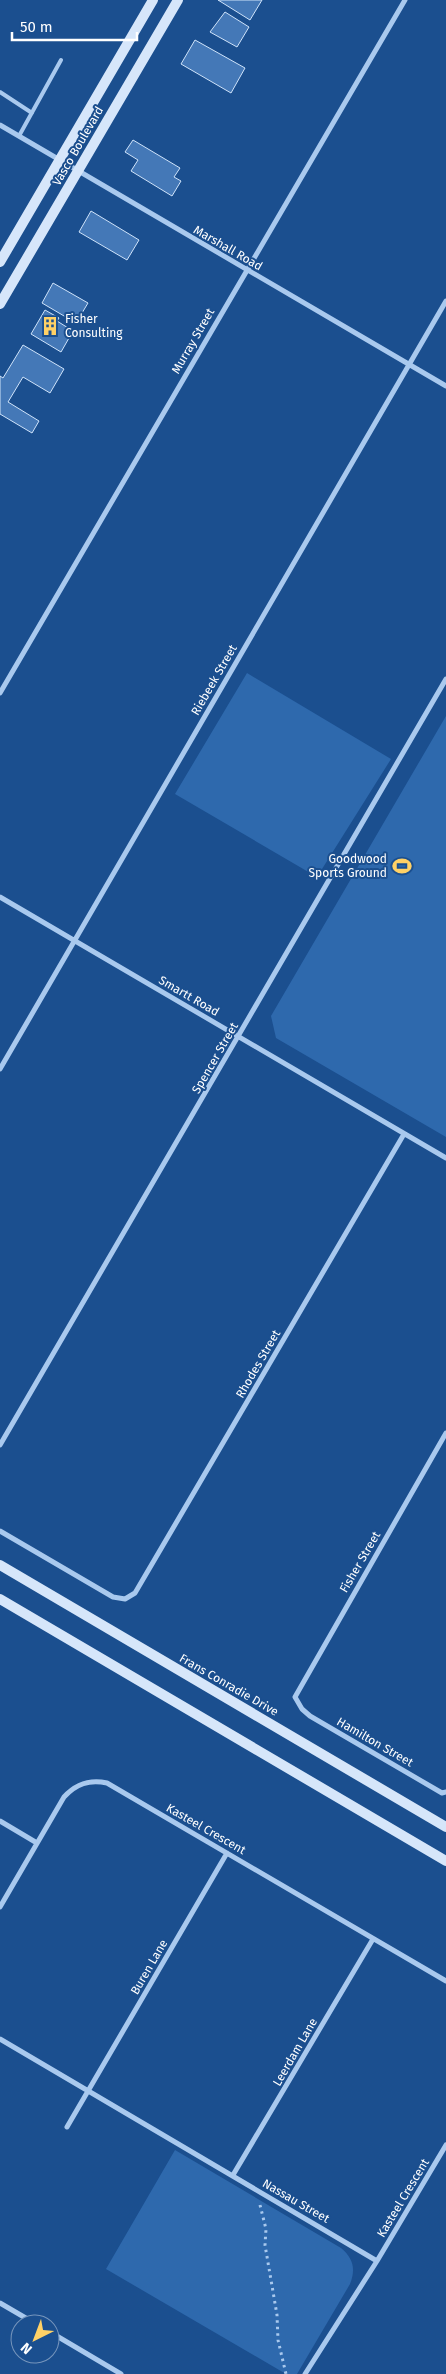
<svg xmlns="http://www.w3.org/2000/svg" width="446" height="2374" font-family="'Fira Sans',sans-serif">
<rect width="100%" height="100%" fill="#1b4f8f"/>
<path fill="#2e69ad" d="M247,673l144,86 -74,118 -142,-83z
M446,716v421l-170,-99 -5,-22z
M175,2150l166,98c12,10 15,21 9,36l-53,90h-11l-180,-105z"/>
<path fill="#4478b7" stroke="#cfe3fa" d="M218,0h44l-12,20z
M225,12l24,15 -12,20 -27,-15z
M195,40l50,28 -14,25 -50,-29z
M133,140l47,28 -6,9 7,4 -9,15 -41,-25 7,-11 -13,-8z
M91,211l48,29 -12,20 -48,-28z
M53,283l35,20 -12,20 -34,-20z
M45,310l14,8 -2,3 16,10 -12,21 -30,-18z
M23,345l41,24 -14,24 -27,-16 -15,25 31,19 -7,12 -32,-19v-38l3,2z"/>
<g fill="none" stroke-linecap="round" stroke-linejoin="round">
<path stroke="#a9c9ee" stroke-width="3" stroke-dasharray="2.5 4" stroke-linecap="butt" d="M260,2205l6,24 -1,16 12,70 1,25 8,34"/>
<path stroke="#a9c9ee" stroke-width="4" d="M0,92l32,21
M19,136l42,-76"/>
<path stroke="#a9c9ee" stroke-width="5" d="M0,125l446,261
M0,693l405,-693
M0,897l446,261
M0,1069l446,-768
M446,1433l-151,264 7,12 8,7 132,77 4,-1
M0,1445l446,-766
M0,1531l113,66 12,2 10,-6 269,-459
M0,1821l37,22
M0,1907l64,-110c12,-13 25,-18 43,-14l339,198
M0,2039l377,222 -72,113
M67,2127l160,-274
M233,2175l140,-236
M377,2261l69,-116
M0,2303l36,21
M50,2332l71,42"/>
<path stroke="#d6e6fa" stroke-width="10" d="M0,262l153,-262
M0,304l178,-304
M0,1565l446,262
M0,1599l446,262"/>
</g>
<defs>
<g id="building-bare" transform="scale(1.5)"><path d="M-4-6H4V6H1V3H-1V6H-4ZM-2.5-4.3h1.7v1.8h-1.7ZM.8-4.3h1.7v1.8H.8ZM-2.5-1h1.7V.8h-1.7ZM.8-1h1.7V.8H.8Z" fill="#ffd166" stroke="#1b4f8f" stroke-width="2.5" paint-order="stroke"/></g>
<g id="stadium-bare" transform="scale(1.5)"><path d="M0-5a6.5 5 0 1 0 0 10a6.5 5 0 1 0 0-10ZM-3.5-1.8h7v3.6h-7Z" fill="#ffd166" stroke="#1b4f8f" stroke-width="2.5" paint-order="stroke"/></g>
</defs>
<g fill-rule="evenodd">
<use href="#building-bare" x="50" y="326"/>
<use href="#stadium-bare" x="402" y="866"/>
</g>
<g text-anchor="middle" stroke-width="4" stroke-linejoin="round" paint-order="stroke">
<g font-size="12" fill="#fff" stroke="#1b4f8f">
<text transform="translate(78 146) rotate(-60)" y="4">Vasco Boulevard</text>
<text transform="translate(228 248) rotate(30)" y="4">Marshall Road</text>
<text transform="translate(193 341) rotate(-60)" y="4">Murray Street</text>
<text transform="translate(214 680) rotate(-60)" y="4">Riebeek Street</text>
<text transform="translate(189 996) rotate(30)" y="4">Smartt Road</text>
<text transform="translate(215 1058) rotate(-60)" y="4">Spencer Street</text>
<text transform="translate(258 1364) rotate(-60)" y="4">Rhodes Street</text>
<text transform="translate(360 1562) rotate(-60)" y="4">Fisher Street</text>
<text transform="translate(229 1685) rotate(30)" y="4">Frans Conradie Drive</text>
<text transform="translate(375 1742) rotate(30)" y="4">Hamilton Street</text>
<text transform="translate(206 1829) rotate(30)" y="4">Kasteel Crescent</text>
<text transform="translate(149 1967) rotate(-60)" y="4">Buren Lane</text>
<text transform="translate(295 2052) rotate(-60)" y="4">Leerdam Lane</text>
<text transform="translate(403 2198) rotate(-59)" y="4">Kasteel Crescent</text>
<text transform="translate(296 2201) rotate(30)" y="4">Nassau Street</text>
</g>
<g font-size="12" fill="#fff" stroke="#1b4f8f" text-anchor="start">
<text x="65" y="323">Fisher<tspan x="65" dy="14">Consulting</tspan></text>
<text x="387" y="863" text-anchor="end">Goodwood<tspan x="387" dy="14">Sports Ground</tspan></text>
</g>
</g>
<g transform="translate(35 2339) rotate(222)"><circle r="24" fill="#1b4f8f" stroke="#7695bc"/>
<path d="M0-4L9 19L0 12L-9 19Z" fill="#ffd166"/>
<text y="-8" font-size="14" font-weight="bold" text-anchor="middle" fill="#ffffff">N</text>
</g>
<path d="M12 32v8h125v-8" fill="none" stroke="#ffffff" stroke-width="2.5"/>
<text x="20" y="32" font-size="15" fill="#ffffff" stroke="#1b4f8f" stroke-width="4" paint-order="stroke">50 m</text>
</svg>
